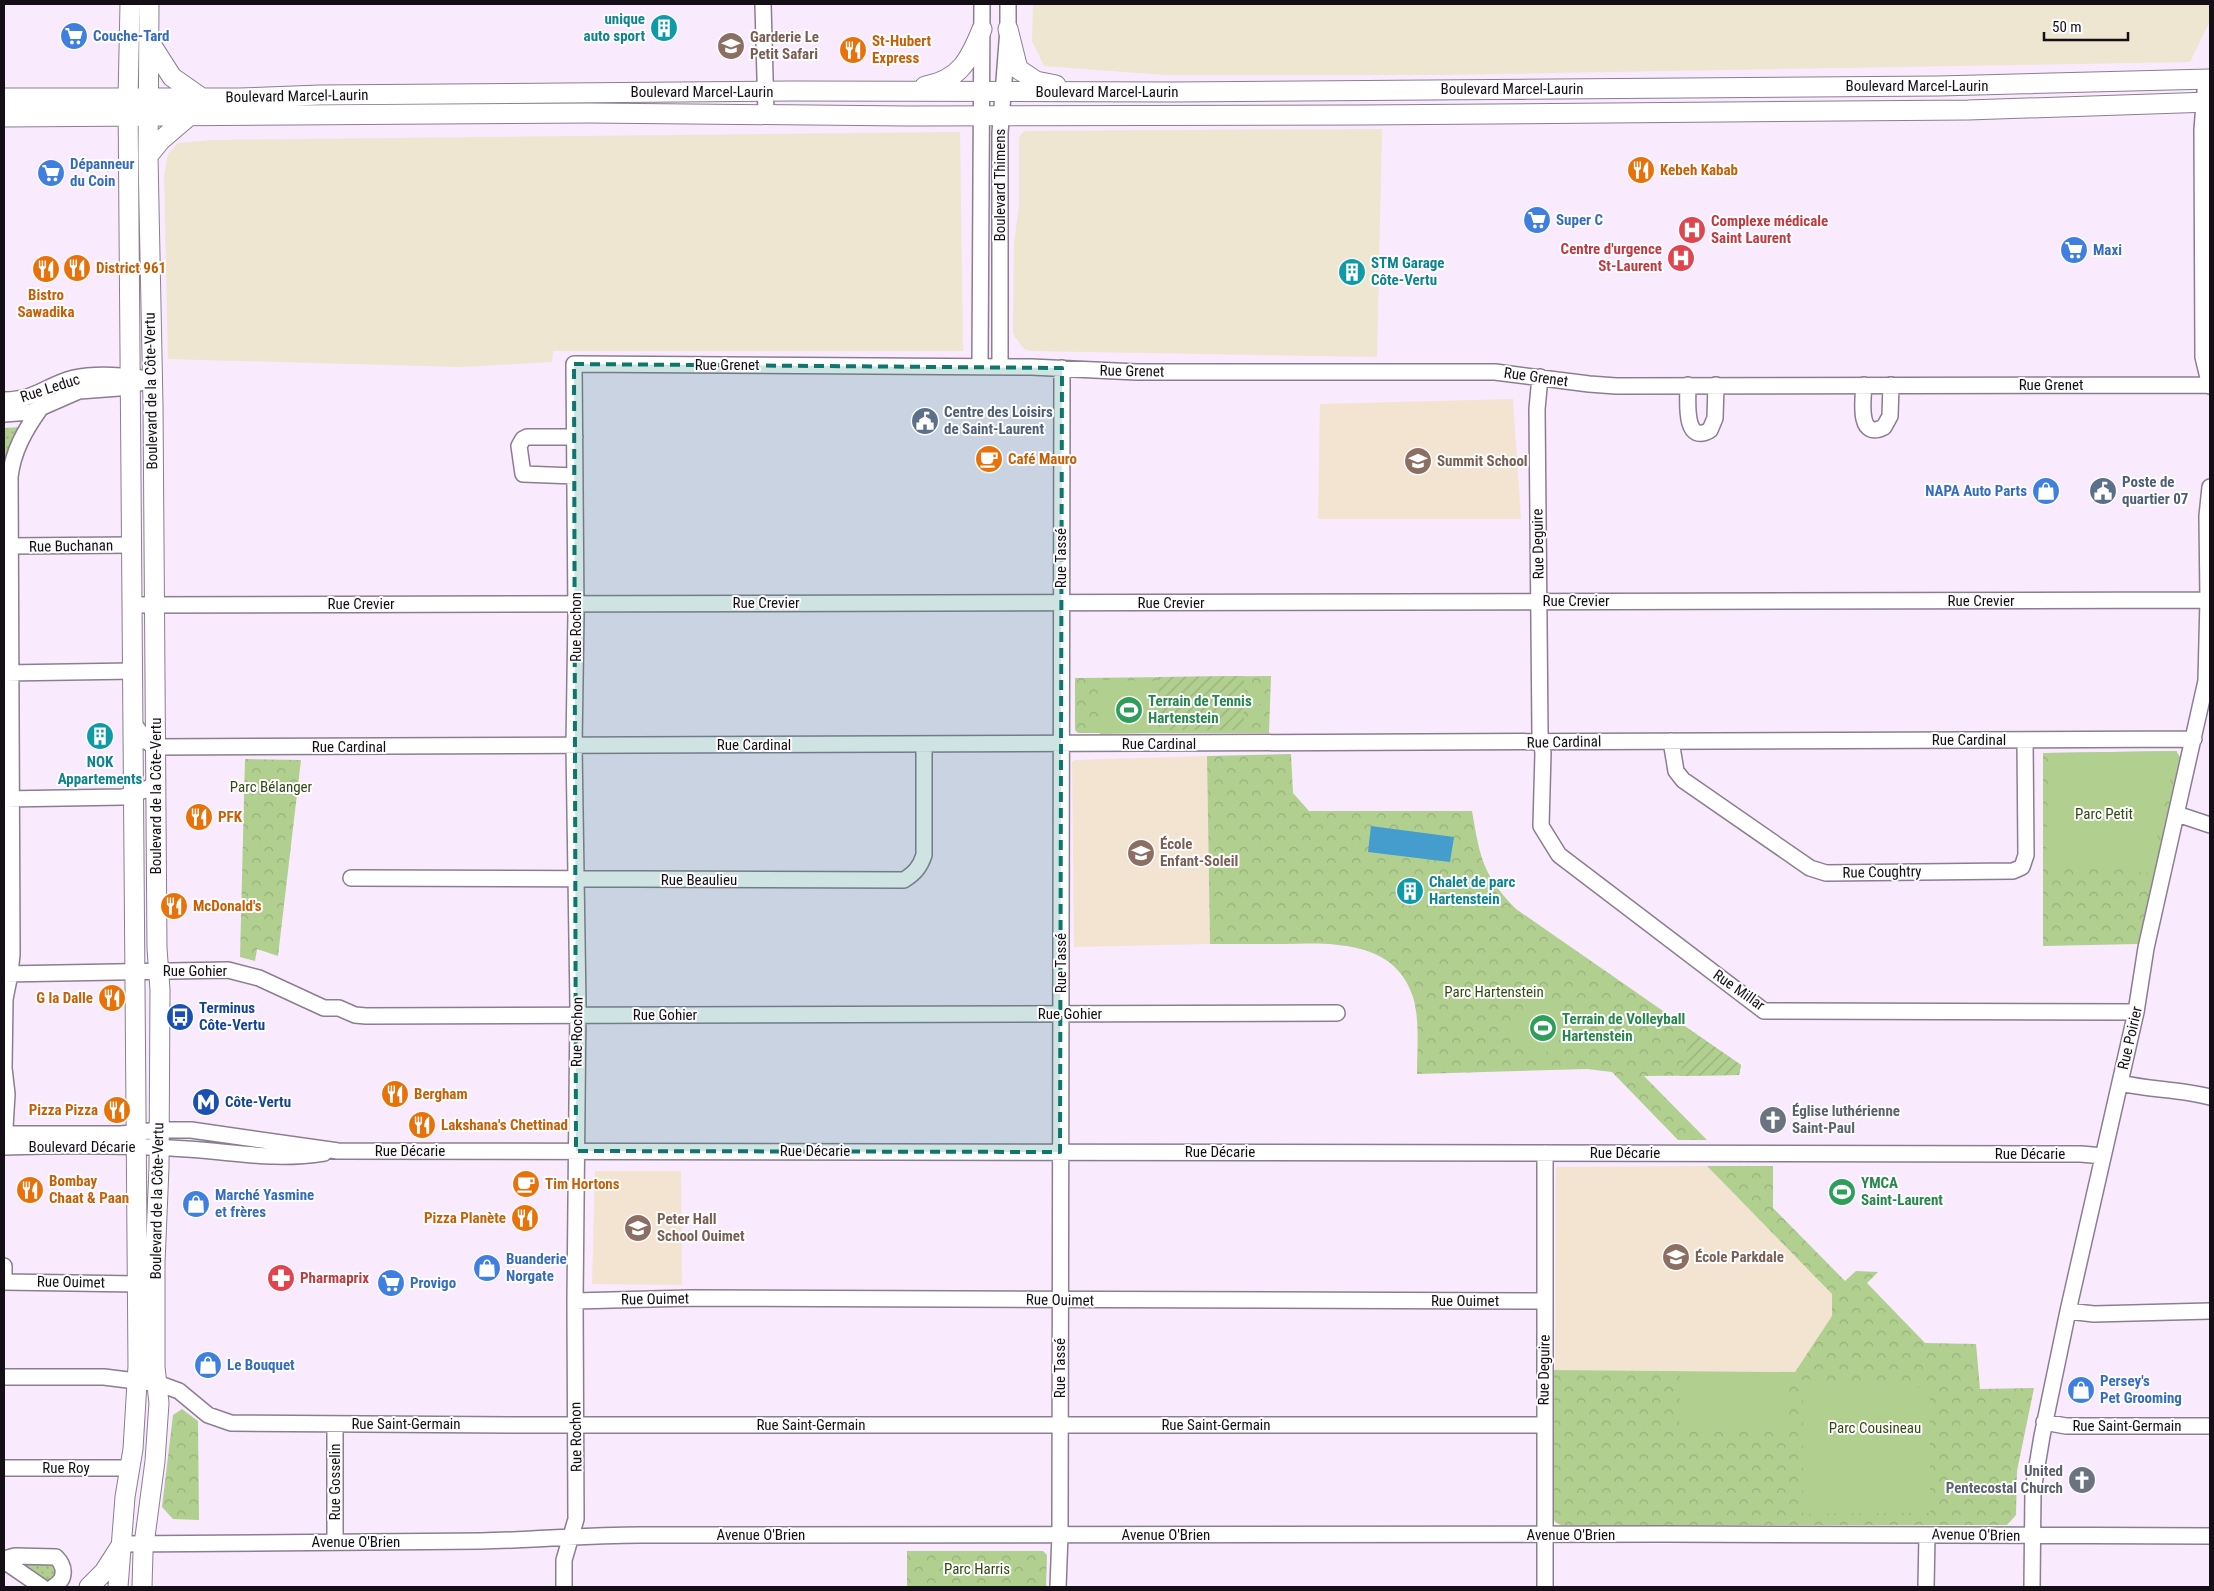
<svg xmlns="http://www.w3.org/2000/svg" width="2214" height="1591" font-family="'Roboto Condensed',sans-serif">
<defs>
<pattern id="grass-dots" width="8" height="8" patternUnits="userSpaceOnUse" patternTransform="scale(1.25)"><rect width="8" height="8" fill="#b1cf8f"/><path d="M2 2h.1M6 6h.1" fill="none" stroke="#97b17b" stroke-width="1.8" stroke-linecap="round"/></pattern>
<pattern id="forest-crowns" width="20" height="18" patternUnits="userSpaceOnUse" patternTransform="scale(1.25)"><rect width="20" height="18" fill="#b1cf8f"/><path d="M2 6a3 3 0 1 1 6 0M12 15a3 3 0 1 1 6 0" fill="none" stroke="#97b17b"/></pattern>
<pattern id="garden-furrows" width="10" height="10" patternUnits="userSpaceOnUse" patternTransform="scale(1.25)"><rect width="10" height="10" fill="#b1cf8f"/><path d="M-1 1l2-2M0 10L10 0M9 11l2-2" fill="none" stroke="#97b17b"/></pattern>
</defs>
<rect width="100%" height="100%" fill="#f9eafe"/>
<path fill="#eee6d0" d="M1033,4h1177v17l-20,41 -754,13h-271l-121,-9 -12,-25z
M1382,129l-5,228 -347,-6 -6,-2 -9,-12 -2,-4 1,-90 5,-37v-69l5,-6z
M960,132l3,219h-410l-1,11 -91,5 -293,-8 -4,-184 4,-21 10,-11 34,-3z"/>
<path fill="#f3e4d1" d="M1513,399l8,120h-203l2,-115z
M1207,756l3,188 -136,3 -2,-185 3,-2z
M1707,1166l125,128v22l-37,56 -240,-2 1,-203z
M595,1171h86l1,114 -90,-1z"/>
<path fill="url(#grass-dots)" d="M23,427l-17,38 -2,-1v-36z
M16,1562l31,2 6,2 2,8 -3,5 -6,2z"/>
<path fill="url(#forest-crowns)" d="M1271,676l-2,57h-191l-3,-3v-52z
M2176,751l4,6 -42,187 -95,2v-193z
M1291,754l2,39 16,18h163c8,46 10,63 44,98l225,156 -2,10 -95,1 63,64h-29l-66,-68 -25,-3 -170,5c0,-24 3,-54 -4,-77 -18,-57 -82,-54 -130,-53 -25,0 -49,0 -73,0l-3,-188z
M245,759l56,1 -23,196 -21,-7 -2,12 -15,-4z
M1707,1166h66v42l72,73 11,-10 22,1 -11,11 58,60 51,1 4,45 54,-1 -17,83 -1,44 -9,10h-446l-6,-3 -3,-6v-146l243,2 37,-56v-22z
M182,1409l16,12 1,99 -26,-1 -11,-12 11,-92z
M907,1551h136l4,4 -1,32h-139z"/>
<path fill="url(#garden-furrows)" d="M1244,676v54h-80v-7h-5l-1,-46z
M1693,1032l48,33 -2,10 -60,1z"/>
<path fill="#b1cf8f" d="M1097,680l61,1 1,52 -59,1z
M1247 696a9 9 0 1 1 18 0a9 9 0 1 1-18 0Z
M2177,751l-20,87c6,11 0,27 -8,35l-16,-1 -9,-5 -78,-3 3,-111z
M1547,997l27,29 -35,33 -27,-28z
M1680,1372h107l-1,60h-107z
M1810,1379l120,9v125l-127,1v-129z"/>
<path fill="#449dcc" d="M1371,826l83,11 -4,25 -82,-10z"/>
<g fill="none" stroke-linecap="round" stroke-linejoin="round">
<g stroke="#8b7e90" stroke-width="18">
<path id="minor" d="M763,4l3,110
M2206,78l-4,52 1,227 7,29
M980,366l2,-362
M1000,366v-233l8,-104v-25
M1540,377l-3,32 3,324 3,20 -2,73 18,29 205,156 372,1
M1688,385c0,14 -5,61 22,45l5,-12 1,-33
M1864,385c-1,14 -7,56 20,42l6,-11 1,-31
M4,400c33,0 42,-15 70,-22 22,-5 45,-3 67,0
M4,414l27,-2 48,-21 40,-3 33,-8
M575,437h-48l-4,2 -4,7 4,28 52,2
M10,546l123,-1
M133,605l2075,-5
M4,673l130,-2
M134,724l13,18 9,5 2038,-8
M1671,741l5,30 7,9 127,88 16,5 187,-2 9,-4 4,-12 -1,-115
M4,799l119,-2 22,-7 11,-7
M2177,814l33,11
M351,878l553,2c11,-7 16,-13 20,-25v-110
M4,974l224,-4 31,8 65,30h15l16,7 11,1 971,-3
M4,1068l1,-69 5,-25 2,-20 -2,-477c3,-26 15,-47 30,-68
M4,1068l3,26 -3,50
M2120,1083c30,7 60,6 90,14
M4,1134h117l38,-4h32l147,21 1743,3 22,2
M4,1147c61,-2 122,-2 183,2 49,3 87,12 137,4
M4,1266v16
M4,1282l134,2
M575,1301l114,-3 856,3
M2068,1311l26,3 116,-3
M4,1377h100l56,7 19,7 29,24 23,8 281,2h1032
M2044,1422l22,4h144
M335,1424v117
M4,1468h125
M122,1544c119,-2 239,-1 359,-3 53,-1 106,-6 159,-6l1026,-1 544,2
M4,1559l11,-3 41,1c10,10 10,23 -3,30
M4,1561l38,26
M564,1587v-27l12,-41 -1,-218 3,-296 -4,-259 2,-132 -2,-250 457,3 106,5h358l94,12 27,2 594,-1
M1058,1587l2,-52 2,-1167
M1545,1587v-434
M1926,1587l1,-52
M2032,1587l1,-97 9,-54 26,-125 68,-299 10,-64 60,-267 2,-81 -1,-84 3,-29"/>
</g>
<g stroke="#8b7e90" stroke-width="21">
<path id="major" d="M1008,29l10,40 18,12 20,4
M149,41l23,36 30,21
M925,86c35,-6 45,-27 57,-57
M4,98h236l80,-3 471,-4 382,1 766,-6 271,-7
M4,117l586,-4 318,3 453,-1 607,-5 242,-8
M148,156l13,-16 28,-24
M89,1587l15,-15 16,-25
M118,1587l7,-90 8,-48 5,-83 -10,-1268 2,-94
M142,1587l1,-35 12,-91 4,-58 -4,-36v-104l4,-96 1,-177 -3,-42 -4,-543 -5,-249 1,-152"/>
</g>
<use href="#minor" stroke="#fff" stroke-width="15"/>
<use href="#major" stroke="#fff" stroke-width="19"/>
</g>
<path fill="#0f766e" fill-opacity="0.2" stroke="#0f766e" stroke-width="4" stroke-dasharray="10 6" stroke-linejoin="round" d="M574,364l488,4 -2,784 -484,-1z"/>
<defs>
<g id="building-disc" transform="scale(1.4375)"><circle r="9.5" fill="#0f9aa8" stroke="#fdfdfd"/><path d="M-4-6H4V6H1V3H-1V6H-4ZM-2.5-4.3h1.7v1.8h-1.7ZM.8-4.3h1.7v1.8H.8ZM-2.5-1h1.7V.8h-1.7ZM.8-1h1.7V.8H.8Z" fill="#fff"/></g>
<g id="supermarket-disc" transform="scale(1.4375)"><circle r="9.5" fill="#3f7fe0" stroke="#fdfdfd"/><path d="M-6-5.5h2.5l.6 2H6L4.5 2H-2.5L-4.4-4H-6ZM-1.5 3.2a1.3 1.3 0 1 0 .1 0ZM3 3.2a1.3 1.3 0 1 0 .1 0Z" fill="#fff"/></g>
<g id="school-disc" transform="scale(1.4375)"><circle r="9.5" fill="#8d6e63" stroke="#fdfdfd"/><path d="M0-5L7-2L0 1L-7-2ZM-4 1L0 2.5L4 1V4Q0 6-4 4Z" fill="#fff"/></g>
<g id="restaurant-disc" transform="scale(1.4375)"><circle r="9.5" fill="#e8710a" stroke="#fdfdfd"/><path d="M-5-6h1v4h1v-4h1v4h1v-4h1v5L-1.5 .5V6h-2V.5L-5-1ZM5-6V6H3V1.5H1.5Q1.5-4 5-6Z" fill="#fff"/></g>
<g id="hospital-disc" transform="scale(1.4375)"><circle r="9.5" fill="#e0444e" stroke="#fdfdfd"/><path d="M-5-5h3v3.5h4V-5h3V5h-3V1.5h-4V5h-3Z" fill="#fff"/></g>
<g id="civic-disc" transform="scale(1.4375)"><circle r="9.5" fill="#5c6f8a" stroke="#fdfdfd"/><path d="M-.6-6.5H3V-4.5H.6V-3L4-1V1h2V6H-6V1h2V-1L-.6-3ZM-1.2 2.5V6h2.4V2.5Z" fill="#fff"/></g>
<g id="cafe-disc" transform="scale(1.4375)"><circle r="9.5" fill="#e8710a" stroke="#fdfdfd"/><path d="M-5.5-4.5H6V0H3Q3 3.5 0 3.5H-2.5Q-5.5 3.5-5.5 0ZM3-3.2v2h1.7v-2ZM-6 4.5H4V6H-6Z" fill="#fff"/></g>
<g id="shop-disc" transform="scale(1.4375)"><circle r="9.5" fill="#3f7fe0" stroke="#fdfdfd"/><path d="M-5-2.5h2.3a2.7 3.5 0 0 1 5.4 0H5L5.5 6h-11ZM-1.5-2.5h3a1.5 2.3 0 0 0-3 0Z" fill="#fff"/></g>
<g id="stadium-disc" transform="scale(1.4375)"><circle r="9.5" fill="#2e9e5b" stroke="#fdfdfd"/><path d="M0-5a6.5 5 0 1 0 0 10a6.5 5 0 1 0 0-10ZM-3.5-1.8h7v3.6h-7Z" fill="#fff"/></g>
<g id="bus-disc" transform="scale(1.4375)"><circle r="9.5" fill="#1a4fb4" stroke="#fdfdfd"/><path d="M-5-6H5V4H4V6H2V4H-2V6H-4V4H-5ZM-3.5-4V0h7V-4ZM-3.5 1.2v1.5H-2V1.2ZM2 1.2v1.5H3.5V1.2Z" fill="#fff"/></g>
<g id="metro-disc" transform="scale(1.4375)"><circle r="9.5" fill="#1a4fb4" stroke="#fdfdfd"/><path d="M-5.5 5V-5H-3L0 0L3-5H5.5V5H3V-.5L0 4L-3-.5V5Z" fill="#fff"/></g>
<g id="church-disc" transform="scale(1.4375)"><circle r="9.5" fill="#6b7280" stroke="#fdfdfd"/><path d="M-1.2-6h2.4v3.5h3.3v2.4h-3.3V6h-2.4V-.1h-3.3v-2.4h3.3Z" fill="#fff"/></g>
<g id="pharmacy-disc" transform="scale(1.4375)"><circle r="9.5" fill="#e0444e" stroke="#fdfdfd"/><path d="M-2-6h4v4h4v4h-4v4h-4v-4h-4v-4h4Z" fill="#fff"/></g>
</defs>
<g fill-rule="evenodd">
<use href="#building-disc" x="664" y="28"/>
<use href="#supermarket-disc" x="74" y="36"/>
<use href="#school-disc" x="731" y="46"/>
<use href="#restaurant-disc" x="853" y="50"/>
<use href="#restaurant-disc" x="1641" y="170"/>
<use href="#supermarket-disc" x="51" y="173"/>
<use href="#supermarket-disc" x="1537" y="220"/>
<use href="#hospital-disc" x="1692" y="230"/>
<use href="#supermarket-disc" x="2074" y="250"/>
<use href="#hospital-disc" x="1681" y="258"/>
<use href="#restaurant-disc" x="77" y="268"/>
<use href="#restaurant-disc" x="46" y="269"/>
<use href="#building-disc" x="1352" y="272"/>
<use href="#civic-disc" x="925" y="421"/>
<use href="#cafe-disc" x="989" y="459"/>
<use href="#school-disc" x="1418" y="461"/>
<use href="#shop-disc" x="2046" y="491"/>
<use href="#civic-disc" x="2103" y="491"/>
<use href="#stadium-disc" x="1129" y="710"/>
<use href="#building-disc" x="100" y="736"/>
<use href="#restaurant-disc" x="199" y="817"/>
<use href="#school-disc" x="1141" y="853"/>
<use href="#building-disc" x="1410" y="891"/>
<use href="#restaurant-disc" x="174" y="906"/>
<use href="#restaurant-disc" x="112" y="998"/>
<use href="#bus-disc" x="180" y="1017"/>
<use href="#stadium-disc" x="1543" y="1028"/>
<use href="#restaurant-disc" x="395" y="1094"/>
<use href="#metro-disc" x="206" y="1102"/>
<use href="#restaurant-disc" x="117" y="1110"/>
<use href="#church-disc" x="1773" y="1120"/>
<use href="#restaurant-disc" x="422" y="1125"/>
<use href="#cafe-disc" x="526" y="1184"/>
<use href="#restaurant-disc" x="30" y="1190"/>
<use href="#stadium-disc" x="1842" y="1192"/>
<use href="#shop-disc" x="196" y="1204"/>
<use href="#restaurant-disc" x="525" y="1218"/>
<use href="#school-disc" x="638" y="1228"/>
<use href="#school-disc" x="1676" y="1257"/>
<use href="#shop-disc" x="487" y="1268"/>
<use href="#pharmacy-disc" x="281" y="1278"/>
<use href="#supermarket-disc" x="391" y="1283"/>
<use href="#shop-disc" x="208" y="1365"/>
<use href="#shop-disc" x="2081" y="1390"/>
<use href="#church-disc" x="2082" y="1480"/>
</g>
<g text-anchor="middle" stroke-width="4" stroke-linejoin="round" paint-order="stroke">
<g font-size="15" font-weight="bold" fill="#0d838f" stroke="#fdfdfd" text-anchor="start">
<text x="645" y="24" text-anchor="end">unique<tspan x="645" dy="17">auto sport</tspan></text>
<text x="1371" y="268">STM Garage<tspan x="1371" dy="17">Côte-Vertu</tspan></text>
<text x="100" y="767" text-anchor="middle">NOK<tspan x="100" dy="17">Appartements</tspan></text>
<text x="1429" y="887">Chalet de parc<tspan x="1429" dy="17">Hartenstein</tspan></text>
</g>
<g font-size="15" font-weight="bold" fill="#366cbe" stroke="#fdfdfd" text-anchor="start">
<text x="93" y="41">Couche-Tard</text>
<text x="70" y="169">Dépanneur<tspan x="70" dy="17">du Coin</tspan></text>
<text x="1556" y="225">Super C</text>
<text x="2093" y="255">Maxi</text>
<text x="2027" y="496" text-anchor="end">NAPA Auto Parts</text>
<text x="215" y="1200">Marché Yasmine<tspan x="215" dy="17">et frères</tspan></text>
<text x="506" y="1264">Buanderie<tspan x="506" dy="17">Norgate</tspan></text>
<text x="410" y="1288">Provigo</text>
<text x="227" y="1370">Le Bouquet</text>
<text x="2100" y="1386">Persey's<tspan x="2100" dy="17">Pet Grooming</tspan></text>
</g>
<g font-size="15" font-weight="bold" fill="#785e54" stroke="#fdfdfd" text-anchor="start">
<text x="750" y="42">Garderie Le<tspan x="750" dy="17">Petit Safari</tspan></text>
<text x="1437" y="466">Summit School</text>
<text x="1160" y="849">École<tspan x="1160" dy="17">Enfant-Soleil</tspan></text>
<text x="657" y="1224">Peter Hall<tspan x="657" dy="17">School Ouimet</tspan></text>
<text x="1695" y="1262">École Parkdale</text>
</g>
<g font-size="15" font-weight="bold" fill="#c56008" stroke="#fdfdfd" text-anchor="start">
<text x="872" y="46">St-Hubert<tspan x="872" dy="17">Express</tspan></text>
<text x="1660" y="175">Kebeh Kabab</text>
<text x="96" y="273">District 961</text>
<text x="46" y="300" text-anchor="middle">Bistro<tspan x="46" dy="17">Sawadika</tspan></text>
<text x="1008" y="464">Café Mauro</text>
<text x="218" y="822">PFK</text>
<text x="193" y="911">McDonald's</text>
<text x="93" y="1003" text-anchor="end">G la Dalle</text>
<text x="414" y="1099">Bergham</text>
<text x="98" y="1115" text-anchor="end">Pizza Pizza</text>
<text x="441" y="1130">Lakshana's Chettinad</text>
<text x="49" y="1186">Bombay<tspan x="49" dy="17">Chaat &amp; Paan</tspan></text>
<text x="545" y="1189">Tim Hortons</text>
<text x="506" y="1223" text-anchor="end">Pizza Planète</text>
</g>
<g font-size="15" fill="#140f16" stroke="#fdfdfd">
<text x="1917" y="91">Boulevard Marcel-Laurin</text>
<text x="1512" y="94">Boulevard Marcel-Laurin</text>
<text x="702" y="97">Boulevard Marcel-Laurin</text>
<text x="1107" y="97">Boulevard Marcel-Laurin</text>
<text transform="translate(297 96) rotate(-1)" y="5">Boulevard Marcel-Laurin</text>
<text transform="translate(1000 185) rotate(-90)" y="5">Boulevard Thimens</text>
<text x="727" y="370">Rue Grenet</text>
<text transform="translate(1132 371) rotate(1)" y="5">Rue Grenet</text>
<text transform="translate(1536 377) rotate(8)" y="5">Rue Grenet</text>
<text x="2051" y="390">Rue Grenet</text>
<text transform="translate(50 388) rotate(-18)" y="5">Rue Leduc</text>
<text transform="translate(151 391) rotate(-91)" y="5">Boulevard de la Côte-Vertu</text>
<text transform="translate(1538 544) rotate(-91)" y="5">Rue Deguire</text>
<text transform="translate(71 546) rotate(-1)" y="5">Rue Buchanan</text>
<text transform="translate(1061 558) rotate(-90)" y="5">Rue Tassé</text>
<text x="1576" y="606">Rue Crevier</text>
<text x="1981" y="606">Rue Crevier</text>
<text x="766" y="608">Rue Crevier</text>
<text x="1171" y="608">Rue Crevier</text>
<text x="361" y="609">Rue Crevier</text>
<text transform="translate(576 627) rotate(-90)" y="5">Rue Rochon</text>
<text x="1969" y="745">Rue Cardinal</text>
<text transform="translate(1564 742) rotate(-1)" y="5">Rue Cardinal</text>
<text x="1159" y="749">Rue Cardinal</text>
<text x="754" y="750">Rue Cardinal</text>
<text x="349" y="752">Rue Cardinal</text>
<text transform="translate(156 796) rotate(-90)" y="5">Boulevard de la Côte-Vertu</text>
<text transform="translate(1882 872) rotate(-1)" y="5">Rue Coughtry</text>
<text x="699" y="885">Rue Beaulieu</text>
<text transform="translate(1061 963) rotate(-90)" y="5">Rue Tassé</text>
<text x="195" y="976">Rue Gohier</text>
<text transform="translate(1739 990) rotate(35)" y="5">Rue Millar</text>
<text x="1070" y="1019">Rue Gohier</text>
<text x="665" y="1020">Rue Gohier</text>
<text transform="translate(577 1032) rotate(-89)" y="5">Rue Rochon</text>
<text transform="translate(2130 1038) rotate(-77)" y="5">Rue Poirier</text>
<text x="82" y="1152">Boulevard Décarie</text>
<text x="410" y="1156">Rue Décarie</text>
<text x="815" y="1156">Rue Décarie</text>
<text x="1220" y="1157">Rue Décarie</text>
<text x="1625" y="1158">Rue Décarie</text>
<text x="2030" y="1159">Rue Décarie</text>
<text transform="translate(157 1201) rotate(-89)" y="5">Boulevard de la Côte-Vertu</text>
<text transform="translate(71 1282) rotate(1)" y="5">Rue Ouimet</text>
<text transform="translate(655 1299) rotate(-1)" y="5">Rue Ouimet</text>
<text transform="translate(1060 1300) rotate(1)" y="5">Rue Ouimet</text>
<text x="1465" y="1306">Rue Ouimet</text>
<text transform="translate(1060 1368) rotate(-90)" y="5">Rue Tassé</text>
<text transform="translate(1544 1370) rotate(-89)" y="5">Rue Deguire</text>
<text x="406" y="1429">Rue Saint-Germain</text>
<text x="811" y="1430">Rue Saint-Germain</text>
<text x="1216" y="1430">Rue Saint-Germain</text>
<text x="2127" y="1431">Rue Saint-Germain</text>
<text transform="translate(576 1437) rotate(-91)" y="5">Rue Rochon</text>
<text x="66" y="1473">Rue Roy</text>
<text transform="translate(335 1482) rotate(-90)" y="5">Rue Gosselin</text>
<text x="761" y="1540">Avenue O'Brien</text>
<text x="1166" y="1540">Avenue O'Brien</text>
<text x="1571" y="1540">Avenue O'Brien</text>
<text transform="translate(1976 1535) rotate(1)" y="5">Avenue O'Brien</text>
<text x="356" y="1547">Avenue O'Brien</text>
</g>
<g font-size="15" font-weight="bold" fill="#be3a42" stroke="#fdfdfd" text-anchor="start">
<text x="1711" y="226">Complexe médicale<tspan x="1711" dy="17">Saint Laurent</tspan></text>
<text x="1662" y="254" text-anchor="end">Centre d'urgence<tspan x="1662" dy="17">St-Laurent</tspan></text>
<text x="300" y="1283">Pharmaprix</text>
</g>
<g font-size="15" font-weight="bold" fill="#4e5e75" stroke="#fdfdfd" text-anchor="start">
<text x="944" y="417">Centre des Loisirs<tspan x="944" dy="17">de Saint-Laurent</tspan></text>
<text x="2122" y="487">Poste de<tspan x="2122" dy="17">quartier 07</tspan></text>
</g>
<g font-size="15" font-weight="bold" fill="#27864d" stroke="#fdfdfd" text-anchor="start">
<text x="1148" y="706">Terrain de Tennis<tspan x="1148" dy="17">Hartenstein</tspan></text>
<text x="1562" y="1024">Terrain de Volleyball<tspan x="1562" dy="17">Hartenstein</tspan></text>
<text x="1861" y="1188">YMCA<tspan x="1861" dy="17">Saint-Laurent</tspan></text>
</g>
<g font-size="15" fill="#334912" stroke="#fdfdfd">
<text x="271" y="792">Parc Bélanger</text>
<text x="2104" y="819">Parc Petit</text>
<text x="1494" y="997">Parc Hartenstein</text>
<text x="1875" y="1433">Parc Cousineau</text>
<text x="977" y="1574">Parc Harris</text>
</g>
<g font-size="15" font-weight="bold" fill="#164399" stroke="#fdfdfd" text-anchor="start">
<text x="199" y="1013">Terminus<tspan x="199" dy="17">Côte-Vertu</tspan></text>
<text x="225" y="1107">Côte-Vertu</text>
</g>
<g font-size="15" font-weight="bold" fill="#5b616d" stroke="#fdfdfd" text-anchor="start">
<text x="1792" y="1116">Église luthérienne<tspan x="1792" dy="17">Saint-Paul</tspan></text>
<text x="2063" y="1476" text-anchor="end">United<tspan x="2063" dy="17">Pentecostal Church</tspan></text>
</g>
</g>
<rect width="2214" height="1591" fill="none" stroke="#140f16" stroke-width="10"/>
<path d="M2044 32v8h84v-8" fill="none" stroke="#140f16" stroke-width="2.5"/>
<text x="2052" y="32" font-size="15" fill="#140f16" stroke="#fdfdfd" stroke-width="4" paint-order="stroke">50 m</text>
</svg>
